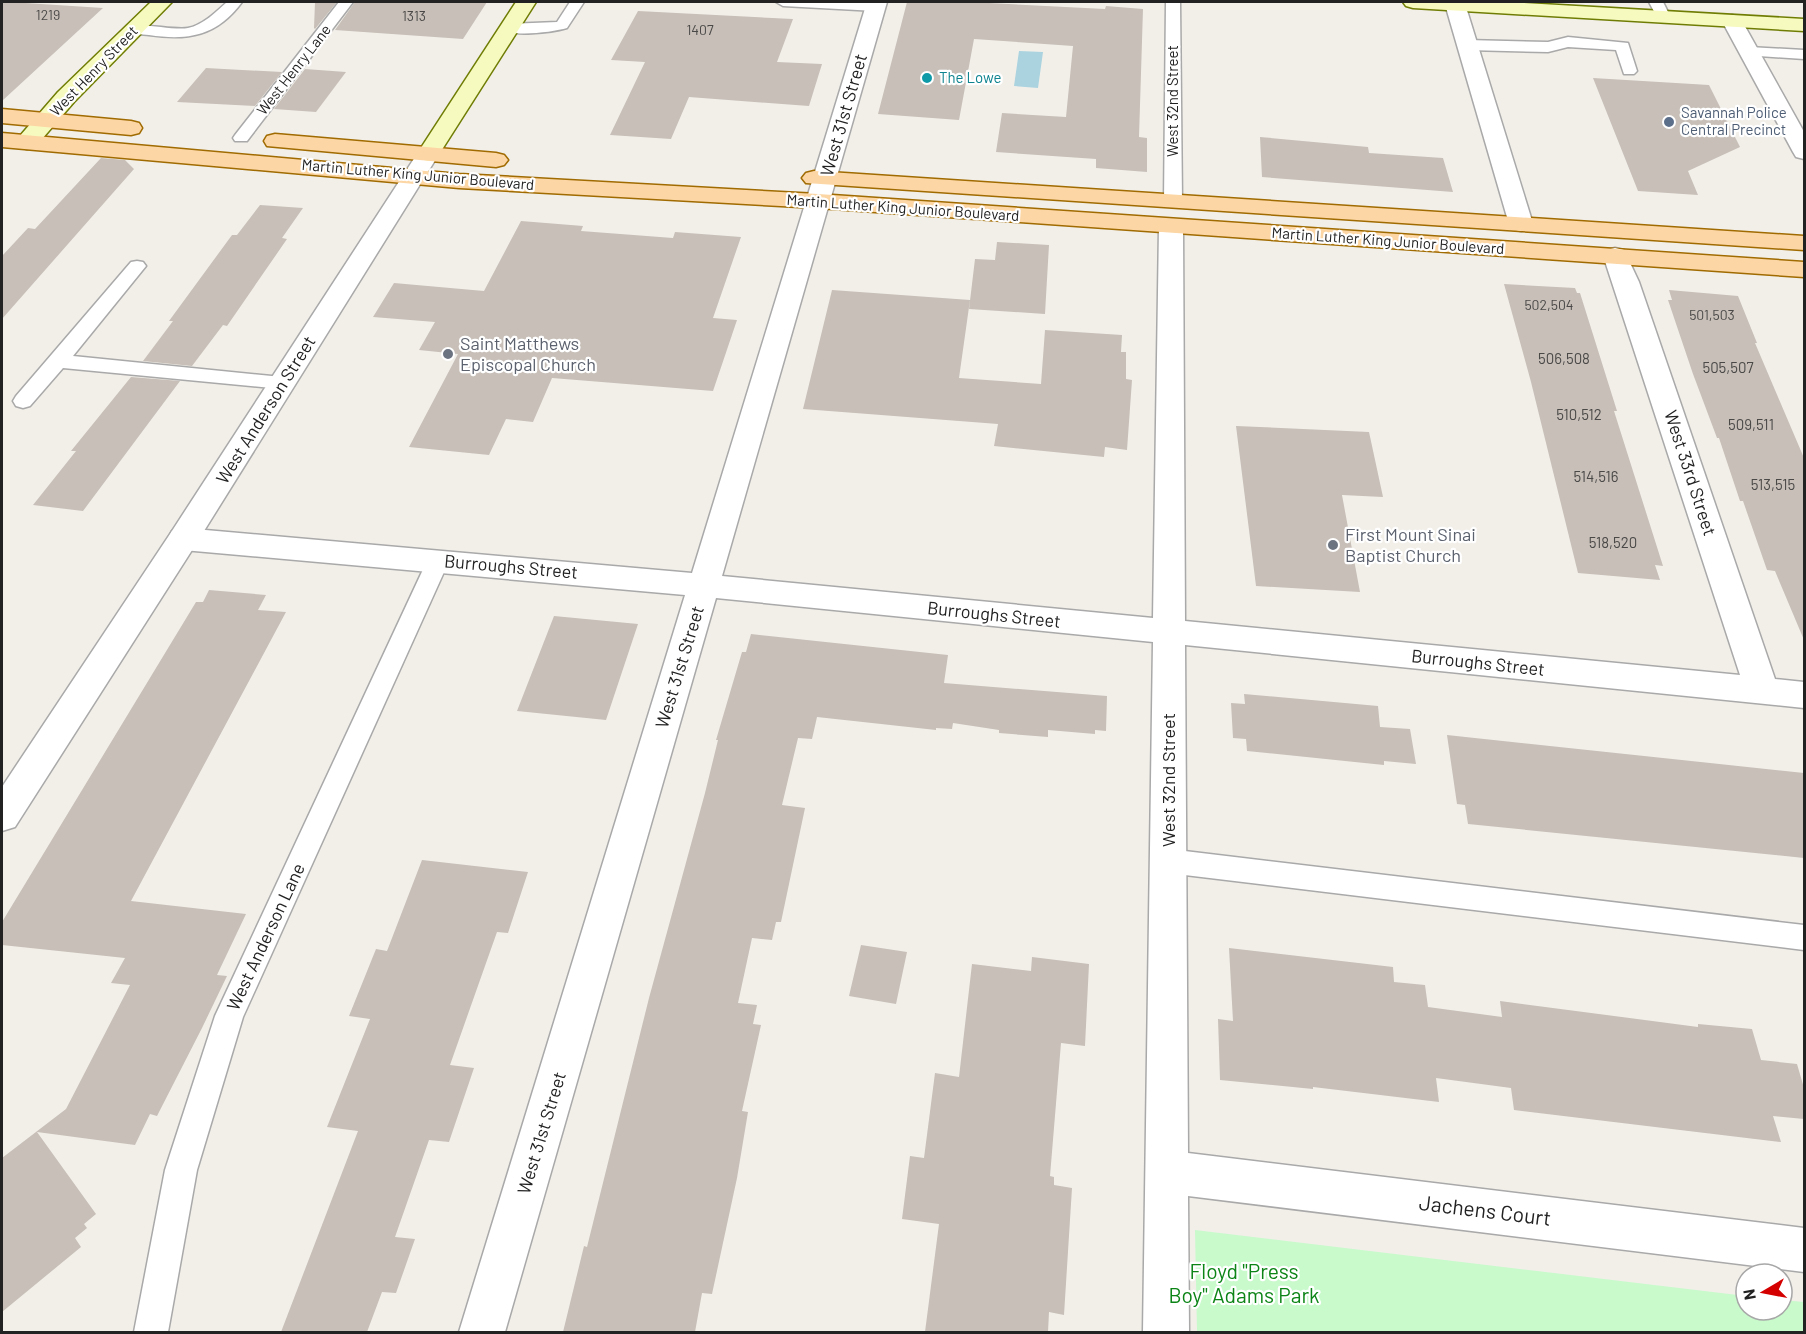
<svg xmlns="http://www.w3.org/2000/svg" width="1806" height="1334" font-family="Barlow,sans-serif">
<rect width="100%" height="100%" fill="#f2efe9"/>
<path fill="#c8facc" d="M1195,1230l551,66v14h36v-10l22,2v30h-607z"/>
<path fill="#aad3df" d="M1019,51l24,1 -5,36 -24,-2z"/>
<path fill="#c7bfb8" d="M2,2h8l93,6 -101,93z
M315,2h22l-22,27 -1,-1z
M355,2h132l-24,37 -128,-9z
M907,2h63l135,7 1,-3 37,3 -4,128 8,1v34l-51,-4v-9l-100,-7 6,-39 64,4 7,-71 -99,-7 -15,81 -81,-6z
M638,11l155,8 -16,43 45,2 -13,42 -120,-9 -18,42 -61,-4 35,-73 -34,-2z
M206,68l76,4 -27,34 -78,-4z
M305,69l41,3 -30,40 -42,-3z
M1593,78l116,7 31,62 -52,24 10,24 -60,-4z
M1260,137l108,10 1,6 74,5 10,34 -191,-15z
M101,158l24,2 9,9 -132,150v-63l26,-28 7,1z
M260,205l43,3 -21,30 5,1 -60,87 -4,-1 -31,41 -49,-5 30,-40h-4l63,-86h5z
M521,221l62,5 -2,5 92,7 2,-6 66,5 -28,81 24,2 -24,71 -161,-13 -19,44 -27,-3 -17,36 -80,-8 49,-93 -39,-4 16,-28 -62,-5 21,-34 90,8z
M997,242l52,3 -4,69 -76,-5 6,-50 20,1z
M1504,284l71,4 2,5h3l37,118h-3l49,155 -8,-1 5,15 -82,-7 -47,-191z
M832,290l138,10 -11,78 82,6 4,-54 77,5 -1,17h5v27l6,1 -5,70 -22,-3 -1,10 -110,-11 4,-22 -195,-15z
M1669,290l69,6 19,47h-2l49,115v182l-29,-69 -8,-1 -24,-69h-3l-21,-63h-2l-24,-64 -25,-74h4z
M131,377l49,4 -97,130 -50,-6 43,-54h-5z
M1236,426l133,6 14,65 -41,-2 18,97 -104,-6z
M209,590l57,5 -8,15 28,2 -155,289 115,13 -29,61 10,1 -25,52 -45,88 -7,-2 -15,31 -98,-13 59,82 -12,10 3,4 -12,10 6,9 -79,65v-154l64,-49 64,-124 -19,-2 14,-25 -123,-13v-23l194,-320h7z
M554,616l84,8 -32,96 -89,-9z
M751,634l197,21 -4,28 163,13 -1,35 -11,-1v4l-47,-4v7l-49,-4v-3l-46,-7 -1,6 -16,-1v2l-119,-13 -5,22 -14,-1 -16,67 23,3 -24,114h-5l-4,18 -20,-2 -14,65 19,2 -4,19 8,1 -19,86 6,1 -11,66 -25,116 -10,-1 -7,39h-132l21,-86 3,1 62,-249 56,-205 13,-53h-2l26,-88h4z
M1244,694l134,12 2,21 30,2 6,35 -32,-3v4l-137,-14 -1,-12 -13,-1 -2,-35 14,1z
M1447,735l357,38v85l-336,-34 -3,-19 -8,-1z
M422,860l106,12 -20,61 -11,-1 -47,133 24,3 -25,74 -20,-2 -34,97 20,2 -19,54 -14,-1 -15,40h-86l77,-201 -31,-4 43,-108 -21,-3 27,-67 11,2z
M861,945l46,7 -11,52 -47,-8z
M1229,948l164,19 1,15 31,3 3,22 74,10 -2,-16 198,26v-3l54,5 9,31 36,4 7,24v31l-31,-3 8,26 -267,-32 -3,-22 -75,-10 3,24 -126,-15v2l-93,-9 -2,-61 15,2z
M1032,957l57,7 -4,82 -24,-3 -11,133 4,1v8l18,3 -8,127 -15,-3 -1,20h-123l14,-108 -37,-5 8,-63 14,2 11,-85 24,4 13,-113 59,7z"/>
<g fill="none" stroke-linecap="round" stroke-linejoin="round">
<g stroke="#a9a9a9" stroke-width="3">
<path id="service" d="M227,2h15c-25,34 -54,39 -93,33 -8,-1 -17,0 -22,-6 8,-9 45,2 61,-1 15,-3 28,-16 39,-26z
M339,2h14l-106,139h-12l-2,-3 2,-3z
M570,2h14l-17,26c-14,4 -57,10 -66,0l7,-4 49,-2z
M776,2c15,-2 100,-2 107,5l-7,4 -93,-5z
M1166,2h14l2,199 -3,4h-12l-3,-4z
M1649,2h14l7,14 -2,3h-10z
M1568,37l60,6 9,28 -3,3h-10l-8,-24 -48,-3 -20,5 -81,-2 -8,-5 8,-5 81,2z
M1749,47l55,3v9l-60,-4 -3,-3z
M137,261l6,1 3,4 -73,90 209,21 7,1 3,5 -3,5 -7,1 -219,-21 -33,38 -7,2 -7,-2 -3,-5 3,-5 115,-134z
M438,553l8,2 3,6 -206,456 -46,153 -29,162h-34l31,-162 50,-154 212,-455 3,-6z
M1168,849l636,76v25l-636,-77 -9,-4 -4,-8 4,-8z"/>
</g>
<g stroke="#a9a9a9" stroke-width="3">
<path id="minor" d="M867,2h20l-165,574 431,42 6,-391 3,-5 9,-2 9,2 3,5 2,394 555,54 -137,-420 3,-5 9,-2 9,2 15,32 136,397 29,3v26l-619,-63 3,508 616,75v44l-616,-76 1,136h-46l10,-690 -437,-44 -211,734h-46l226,-737 -502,-45 -11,-3 -4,-8 4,-8 11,-3 509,45z
M1447,2h16l2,2 68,220 -3,5 -9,2 -9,-2 -3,-5 -64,-220z
M1732,15l7,2 3,4 62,111v27l-8,-2 -3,-5 -71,-131 3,-4z"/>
</g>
<g stroke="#a9a9a9" stroke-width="3">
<path id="tertiary" d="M428,147l8,2 3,5 -245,393 -179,280 -13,4v-44l170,-256 245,-377 3,-5z"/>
</g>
<g stroke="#707d05" stroke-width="3">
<path id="secondary" d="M151,2h21l-98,100 -39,45 -8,2 -8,-2 -3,-5 3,-5 39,-45z
M516,2h20l-100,157 -8,2 -8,-2 -3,-5z
M1403,2h104l297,17v12l-391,-23 -7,-2z"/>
</g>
<g stroke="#a06b00" stroke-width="3">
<path id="primary" d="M2,109l129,12 8,2 3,5 -3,5 -8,2 -129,-12z
M2,133l457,41 359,20 986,68v15l-986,-69 -359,-20 -457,-41z
M275,134l221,19 8,2 4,5 -4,5 -8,2 -229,-21 -3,-5 3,-5z
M814,171l990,65v14l-998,-67 -4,-5 4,-5z"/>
</g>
<use href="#service" fill="#fff" fill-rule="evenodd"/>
<use href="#minor" fill="#fff" fill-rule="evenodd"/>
<use href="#tertiary" fill="#fff" fill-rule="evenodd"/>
<use href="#secondary" fill="#f7fabf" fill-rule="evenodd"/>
<use href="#primary" fill="#fcd6a4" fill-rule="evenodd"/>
</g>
<circle fill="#0f9aa8" stroke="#fff" stroke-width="2" cx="927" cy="78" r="6"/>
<circle fill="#5c6f8a" stroke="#fff" stroke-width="2" cx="1669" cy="122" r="6"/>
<g fill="#6b7280" stroke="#fff" stroke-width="2">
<circle cx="448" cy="354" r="6"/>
<circle cx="1333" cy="545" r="6"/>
</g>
<g text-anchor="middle" stroke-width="4.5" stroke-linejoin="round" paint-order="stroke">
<g font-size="14" fill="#4b4948">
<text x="48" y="20">1219</text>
<text x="414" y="21">1313</text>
<text x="700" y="35">1407</text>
<text x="1549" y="310">502,504</text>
<text x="1712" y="320">501,503</text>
</g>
<g font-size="15" fill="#222" stroke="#fff">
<text transform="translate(294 70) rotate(-52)" y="5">West Henry Lane</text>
<text transform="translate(94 71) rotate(-46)" y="5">West Henry Street</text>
<text transform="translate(1173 101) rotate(-90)" y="5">West 32nd Street</text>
<text transform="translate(418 175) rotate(5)" y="5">Martin Luther King Junior Boulevard</text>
<text transform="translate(903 208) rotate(4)" y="5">Martin Luther King Junior Boulevard</text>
<text transform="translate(1388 241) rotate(4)" y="5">Martin Luther King Junior Boulevard</text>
</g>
<g font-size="15" fill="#0d838f" stroke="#fff" text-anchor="start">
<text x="939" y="83">The Lowe</text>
</g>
<g font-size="15" fill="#4e5e75" stroke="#fff" text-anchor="start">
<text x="1681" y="118">Savannah Police<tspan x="1681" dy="17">Central Precinct</tspan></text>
</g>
<g font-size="15" fill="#4b4948">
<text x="1564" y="364">506,508</text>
<text x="1728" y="373">505,507</text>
<text x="1579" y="420">510,512</text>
<text x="1751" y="430">509,511</text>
<text x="1596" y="482">514,516</text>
<text x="1773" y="490">513,515</text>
<text x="1613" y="548">518,520</text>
</g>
<g font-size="18" fill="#222" stroke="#fff">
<text transform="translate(844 115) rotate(-74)" y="6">West 31st Street</text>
<text transform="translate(266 410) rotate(-58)" y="6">West Anderson Street</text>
<text transform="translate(1690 473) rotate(72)" y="6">West 33rd Street</text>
<text transform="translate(511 567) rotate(5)" y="6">Burroughs Street</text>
<text transform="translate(994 615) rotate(6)" y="6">Burroughs Street</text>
<text transform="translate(1478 663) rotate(6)" y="6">Burroughs Street</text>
<text transform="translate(680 667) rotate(-73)" y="6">West 31st Street</text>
<text transform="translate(1169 780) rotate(-90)" y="6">West 32nd Street</text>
<text transform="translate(266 937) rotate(-65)" y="6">West Anderson Lane</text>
<text transform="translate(542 1133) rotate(-73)" y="6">West 31st Street</text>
</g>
<g font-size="18" fill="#5b616d" stroke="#fff" text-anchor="start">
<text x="460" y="350">Saint Matthews<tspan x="460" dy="21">Episcopal Church</tspan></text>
<text x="1345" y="541">First Mount Sinai<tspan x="1345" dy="21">Baptist Church</tspan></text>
</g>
<g font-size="21" fill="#222" stroke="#fff">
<text transform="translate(1485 1211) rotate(7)" y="7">Jachens Court</text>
</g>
<g font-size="21" fill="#0c8416" stroke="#fff">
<text x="1244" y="1279">Floyd "Press<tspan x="1244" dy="24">Boy" Adams Park</tspan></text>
</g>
</g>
<rect width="1806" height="1334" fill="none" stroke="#222222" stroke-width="6"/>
<g transform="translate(1764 1292) rotate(260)"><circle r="28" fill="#ffffff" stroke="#a7a7a7" stroke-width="1.5"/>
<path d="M0-4.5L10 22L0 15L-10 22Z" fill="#d40000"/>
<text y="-9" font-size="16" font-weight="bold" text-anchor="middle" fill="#222222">N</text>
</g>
</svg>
